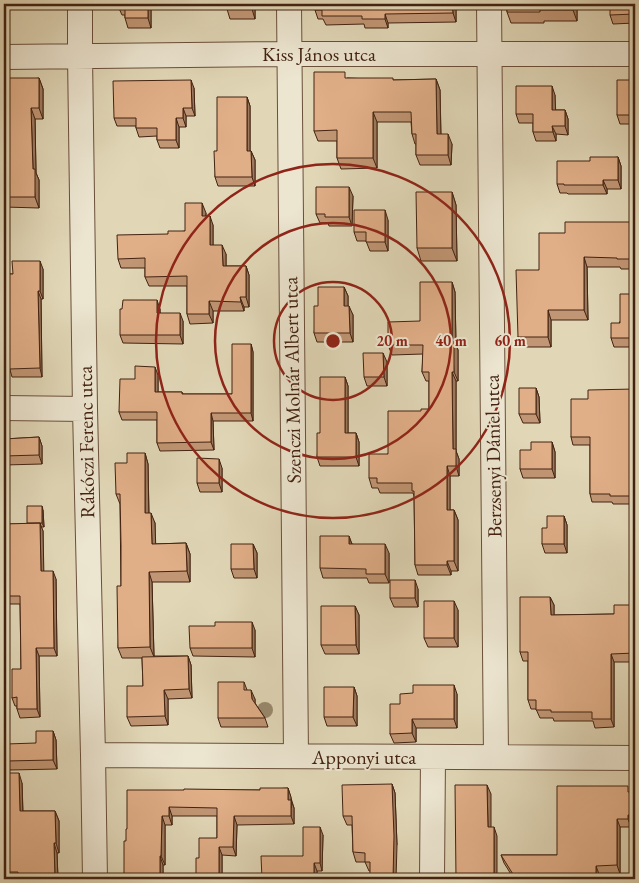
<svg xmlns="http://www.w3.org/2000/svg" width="639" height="883" font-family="'EB Garamond',serif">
<rect width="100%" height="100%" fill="#e1d7b7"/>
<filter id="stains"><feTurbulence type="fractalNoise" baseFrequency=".004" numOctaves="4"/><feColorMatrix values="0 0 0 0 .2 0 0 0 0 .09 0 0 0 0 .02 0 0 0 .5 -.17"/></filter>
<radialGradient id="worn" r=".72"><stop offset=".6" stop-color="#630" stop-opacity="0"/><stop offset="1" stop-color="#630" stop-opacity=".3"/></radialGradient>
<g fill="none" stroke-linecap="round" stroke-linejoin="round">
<g stroke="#6a4f3a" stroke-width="26">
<path id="minor" d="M80,4v52l5,353 8,346 2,124
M289,4l7,752
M489,4l7,753
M4,57l285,-3h346
M4,408l81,1
M93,755l542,3
M432,879l1,-122"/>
</g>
<use href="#minor" stroke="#ece5d0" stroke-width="24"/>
</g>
<circle fill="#99896d" cx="265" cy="710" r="8"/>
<path fill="#c19674" stroke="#422211" d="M151,4v24h-23l-3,-10v-3h-3l-4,-9z
M227,4h28v15h-25l-3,-10z
M315,4h141v18l-68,1v5h-23l-1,-4 -38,1 -3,-6h-5l-3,-9z
M507,4h70v17h-33v2h-33l-4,-11z
M635,4v19l-22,1 -3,-9z
M39,78l4,11v30h-8l1,54 3,7v28l-35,-1v-123z
M347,78l46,2 43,-1 4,11 1,44 11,10 -1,21h-31l-4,-10v-11h-1l-3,-10 -1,-12h-34v46l-36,1 -4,-11v-17h-19l-4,-10z
M635,80v44h-15l-3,-9z
M194,88l1,28h-9v11h-7v21h-19l-3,-8v-4l-18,1 -3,-9v-2h-19l-3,-8z
M555,95v15h10l3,9v16l-12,-1v7h-20l-3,-9v-9h-14l-3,-9z
M247,97l3,9v45h1l4,9v26h-37l-3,-9 2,-26z
M618,157l3,9v23h-14v5h-39l-1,-1h-7l-3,-9 33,-23z
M452,192l4,13 1,56h-36l-4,-13z
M353,196l-1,30h-23l-1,-3h-8l-4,-9z
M206,213v3l7,9v20l13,9v12h20l3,9v32h-5v4h-31v12l-23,1 -3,-10v-28h-38l-4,-9v-9h-24l-3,-9 50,-25 17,-3z
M388,220v31h-18l-4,-10h-9l-3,-9z
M635,222v47h-14l-1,-2h-33l1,53h-37v27h-30l-3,-10 21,-67 26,-37z
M43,269v30h-2l1,78h-30l-3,-11 -5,1v-93h9z
M452,282l3,10 1,53 2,5v31h-2v70l3,8v17h-9v34h4l4,10v51h-7v4h-33l-3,-10 -1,-69 -1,-3h-33l-2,-5h-6l-3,-10 52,-67 8,-2v-28h-3l-4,-9 1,-18 -31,1 -4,-10 32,-24z
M344,287l4,9v10l5,9v27h-36l-3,-9 4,-27z
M635,294v53h-21l-3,-9z
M160,309v4l23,8v23l-60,-1 -3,-8z
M251,344l2,8v69h-40l1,29 -54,1 -3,-8v-23h-35l-3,-8 16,-33 23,-4v17h24l1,2h49z
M387,362v24h-20l-3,-9z
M345,377l3,9v47h8l3,9v24h-39l-3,-9 3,-24z
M536,388l3,9 1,26h-17l-4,-9z
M635,389v115h-22l-1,-2h-20l-2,-8v-49h-17l-2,-8 17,-38z
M39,437l3,9v18l-38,1v-26z
M552,442l3,10v26h-32l-3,-9 11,-19z
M145,453l3,11 1,49 6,10v21l31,-1 4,11v28h-38l2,74h34l3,9 1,33 -24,1v26l-37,1 -4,-9 16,-31 -1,-28h-20l-4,-10 3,-62 -1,-82 -4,-10z
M222,468v24h-22l-3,-9z
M43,510l1,17h-3l2,4v40l13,8 1,77h-18l1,61 -20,1 -3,-9v-3h-2l-3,-8 9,-29 -1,-65h-16v-80h23z
M564,516l3,9v28h-22l-3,-9 5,-16z
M349,536l3,8 37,9v30h-20l-2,-5h-44l-3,-10z
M635,539v42h-1l-3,-9z
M253,544l4,9v25h-23l-3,-9z
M418,589v18h-24l-4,-9z
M550,597l4,8v10l60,-1 21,-9v57h-21v65l-19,1 -2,-7h-39l-1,-3h-13l-4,-9h-5l-3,-9v-39h-5l-3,-9z
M355,606l4,9v39h-34l-4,-9z
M458,610v37h-30l-4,-9z
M255,630v27l-62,-1 -3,-8z
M244,682l3,8 8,9v4l10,15 3,9h-47l-3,-9z
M354,687l3,9v30h-30l-3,-9z
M457,694v34h-41v14l-22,1 -4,-9 10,-30z
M53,731l3,9 1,29 -47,1 -4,-9 30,-18z
M4,773l18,10 1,28h32l4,10v32h-2l1,26h-54z
M392,784l3,9 2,52 -27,26h-1l-4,-9h-9l-3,-10 -1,-27h-5l-4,-9z
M288,788l6,20v16l-57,1 -1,31 -14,-1v24h-26l3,-21 18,-20v-22h-45v9h-7v40h-2v14h-39l3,-50 57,-39h76z
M630,792h5v31h-4v4h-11v47h-21v5h-85l-10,-16 -3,-8h56z
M323,835l-1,36h-5v8h-55l41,-23z"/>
<path fill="#9d7a5e" stroke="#422211" d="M148,4h3v24l-3,-10z
M252,4h3v15l-3,-10z
M452,4h4v18l-3,-9z
M573,4h4v17l-4,-11z
M385,14l3,9v5l-3,-9z
M39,78l4,11v30l-4,-11z
M436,79l4,11 1,54 -4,-10z
M191,80l3,8 1,28 -3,-8z
M552,86l3,9 1,24 -4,-9z
M247,97l3,9v54l-3,-9z
M31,108l4,11 1,54 3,7v28l-4,-11 -2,-28z
M183,108l3,8v11l-3,-9z
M565,110l3,9v16l-3,-9z
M373,112l4,10v46l-4,-10z
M176,118l3,9v21l-3,-8z
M552,126l4,8v7l-3,-9z
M448,134l4,10 -1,21 -3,-10z
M251,151l4,9v26l-3,-9z
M618,157l3,9v23l-3,-9z
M603,180l4,9v5l-4,-9z
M349,187l4,9 -1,30 -3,-9z
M452,192l4,13 1,56 -5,-13z
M202,203l4,10 -1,12 -3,-9z
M385,210l3,10v31l-3,-9z
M210,216l3,9v30l-3,-10z
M222,245l4,9v21l-3,-9z
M584,257l3,10 1,53 -4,-10z
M40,261l3,8v30l-3,-8z
M246,266l3,9v32l-3,-10z
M452,282l3,10 1,53 2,5v31l-4,-9 -2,-31z
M344,287l4,9v20l-4,-10z
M38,291l3,8 1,78 -2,-9z
M240,297l4,10v4l-3,-9z
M157,300l3,9v13l-3,-9z
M209,301l4,10v12l-4,-9z
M349,306l4,9v27l-3,-9z
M548,310l3,10v27l-3,-10z
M180,313l3,8v23l-3,-9z
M251,344l2,8v69l-2,-8z
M383,353l4,9v24l-3,-9z
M155,367l3,8v25l-3,-8z
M452,372l4,9v70l3,8v17l-3,-10 -3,-17z
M345,377l3,9v56l-3,-9z
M536,388l3,9 1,26 -4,-9z
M211,413l2,8 1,29 -3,-8z
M356,433l3,9v24l-3,-9z
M39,437l3,9v18l-3,-9z
M552,442l3,10v26l-3,-9z
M145,453l3,11 1,60 -4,-11z
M219,459l3,9v24l-3,-9z
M447,466l3,10v44l-3,-10z
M42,506l1,4 1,17 -2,-4z
M454,510l4,10v51l-4,-10z
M151,513l4,10 1,31 -4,-10z
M564,516l3,9v28l-3,-9z
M40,523l3,8 1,48 -3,-8z
M349,536l3,9 -3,-1z
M186,543l4,11v28l-3,-11z
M253,544l4,9v25l-3,-9z
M385,544l4,9v30l-4,-9z
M447,561l4,10v4l-4,-10z
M53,571l3,8 1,77 -3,-8z
M149,572l3,10 2,75 -4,-10z
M415,580l3,9v18l-3,-9z
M550,597l4,8v18l-3,-8z
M454,601l4,9v37l-4,-9z
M355,606l4,9v39l-3,-9z
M252,622l3,8v27l-3,-9z
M36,648l3,8 1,61 -3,-8z
M611,654l3,8v65l-3,-8z
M188,656l3,9 1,33 -3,-9z
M454,685l3,9v34l-3,-9z
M354,687l3,9v30l-4,-9z
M164,690l4,9v26l-3,-9z
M251,690l4,9v8l-3,-8z
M412,719l4,9v14l-4,-9z
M53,731l3,9 1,29 -4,-9z
M19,773l3,10 1,38 -3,-10z
M392,784l3,9 2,52 -1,34h-3z
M487,785l4,9v42l-3,-9z
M288,788l3,9v11l-3,-8z
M291,800l3,8v16l-3,-8z
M169,807l3,9v9l-3,-9z
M55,811l4,10v32l-3,-10z
M628,815l3,8v4l-3,-8z
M162,816l3,9v40l-4,-9z
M234,816l3,9 -1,31 -3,-9z
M617,819l3,8v47l-3,-9z
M320,827l3,8 -1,36 -2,-8z
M494,827l3,9v43h-3z
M54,843l3,10 1,26h-3z
M219,847l3,8v24h-3z
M160,856l3,9v14h-3z
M314,863l3,8v8h-1l-2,-4z
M596,866l3,8v5h-3z"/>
<path fill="#e0ae87" stroke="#422211" d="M118,4h30v14h-23v-12h-7z
M227,4h25v5h-25z
M315,4h137l1,9 -68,1v5h-23v-3h-40v-6h-7z
M507,4h66v6h-33v2h-33z
M610,4h25v10l-25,1z
M314,72h31v6h48v2l43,-1 1,55h11v21h-32v-21h-4l-1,-22h-38v46h-36v-28l-23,1z
M7,78h32v30h-8l2,61h2v28h-31v-113h3z
M191,80l1,28h-9v10h-7v22h-19v-12h-21v-10h-22l-1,-37z
M617,80h18v35h-18z
M516,86h36v24h13v16h-13l1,6h-20v-18h-17z
M217,97h30v54h4l1,26h-37l-1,-26h3z
M590,157h28v23h-15v5h-39v-1h-7v-23h33z
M316,187h33v30h-24v-3h-9z
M416,192h36v56h-35z
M185,203h17v13h8v29h12l1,21h23v31h-6l1,5 -32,-1v13h-22v-38l-42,1v-19l-27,1 -1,-24 51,-1v-3h17z
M354,210h31v32h-19v-10h-12z
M565,222h70v37h-18v-1l-33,-1v53h-36v27h-30l-2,-67h23v-37h26z
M12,261h28v30h-2l2,77 -31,1v-11h-5v-84h9z
M420,282h32v59h2v31h-2l1,77h3v17h-9v44h7v51h-7v4h-32l-1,-74h-2v-8h-35v-5h-8v-24h19v-43h33v-2h8v-37h-7l1,-27h-35v-23l32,-1z
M318,287h26v19h5l1,27h-36v-27h4z
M620,294h15v44h-24v-15h9z
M123,300h34v13h23v22h-60v-26h2z
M232,344h19v69h-40v29l-54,1v-31h-38l1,-33h15v-13l20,1v25h27v2h50z
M363,353h20l1,24h-20z
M320,377h25v56h11v24h-39v-24h3z
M519,388h17v26h-17z
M635,389v107h-25v-2h-20v-57h-19v-38h17v-9z
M39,437v18l-35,1v-17z
M531,442h21v27h-32v-19h11z
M127,453h18v60h6l1,31 34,-1 1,28 -38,1 1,75 -32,1 -1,-62h4v-40l-1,-52h-4l-1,-31h12z
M197,458l22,1v24h-22z
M27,506h15v17h-15z
M547,516h17v28h-22v-16h5z
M40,523l1,48h12l1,77h-18l1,61h-20v-12l-5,1v-29h9l-1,-73h-16v-72z
M320,536h29v8h36v30h-19v-5l-46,-1z
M631,539h4v33h-4z
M231,544h22l1,25h-23z
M390,580h25v18h-25z
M520,597h30l1,18 63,-1v-9h21v48l-24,1v65h-19v-7h-41v-2h-15v-10h-8v-48h-8z
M424,601h30v37h-30z
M321,606h34l1,39h-35z
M215,622h37v26h-62l-1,-22h26z
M188,656l1,33 -25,1 1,26 -38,1v-31h16l-1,-29z
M218,682h26v8h7l1,9 13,19h-47z
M413,685h41v34h-42v14l-22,1v-30h10v-10l13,-1z
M324,687h30l-1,30h-29z
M36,731h17v29l-47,1v-17l30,-1z
M4,773h15l1,38h35l1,32h-2l1,36h-37v-7h-14z
M392,784l2,52 -1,43h-23v-17h-5v-9l-12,-1 -1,-36h-9l-1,-31z
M455,785h32l1,42h6v52h-38z
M557,786h71v6h7v23h-7v4h-11v46l-21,1v13h-80l-15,-24h56z
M260,788h28v12h3v16h-57l-1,31h-14v32h-23v-21h3v-20h18v-30l-48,-1v9h-7l-1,40h-1v23h-36v-38h2v-12h1v-39h57v-1l76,1z
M303,827h17v36h-6v12h-32v2h-3v2h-17l-1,-23h42z"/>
<g fill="none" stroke="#8f2418" stroke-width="2.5">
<circle cx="333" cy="341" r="59"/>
<circle cx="333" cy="341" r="118"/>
<circle cx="333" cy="341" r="177"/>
</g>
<g text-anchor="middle" stroke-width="4" stroke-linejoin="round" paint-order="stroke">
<g font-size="20" fill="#422211" stroke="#ece5d0">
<text x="319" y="61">Kiss János utca</text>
<text transform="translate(292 380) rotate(-91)" y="7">Szenczi Molnár Albert utca</text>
<text transform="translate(86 442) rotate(-91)" y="7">Rákóczi Ferenc utca</text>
<text transform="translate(493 456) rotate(-91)" y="7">Berzsenyi Dániel utca</text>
<text x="364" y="764">Apponyi utca</text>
</g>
</g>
<circle cx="333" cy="341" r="8" fill="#8f2418" stroke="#ece5d0" stroke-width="2.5"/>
<g font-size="15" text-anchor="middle" font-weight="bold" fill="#8f2418" stroke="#ece5d0" stroke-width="4" stroke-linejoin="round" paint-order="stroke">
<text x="392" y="346">20 m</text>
<text x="451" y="346">40 m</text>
<text x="510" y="346">60 m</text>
</g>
<rect width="639" height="883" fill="none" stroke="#e1d7b7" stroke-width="20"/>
<rect x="5" y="5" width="629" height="873" fill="none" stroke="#422211" stroke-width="2.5"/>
<rect x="10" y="10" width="619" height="863" fill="none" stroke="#422211"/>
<rect width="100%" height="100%" filter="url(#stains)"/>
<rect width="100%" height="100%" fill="url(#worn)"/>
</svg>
